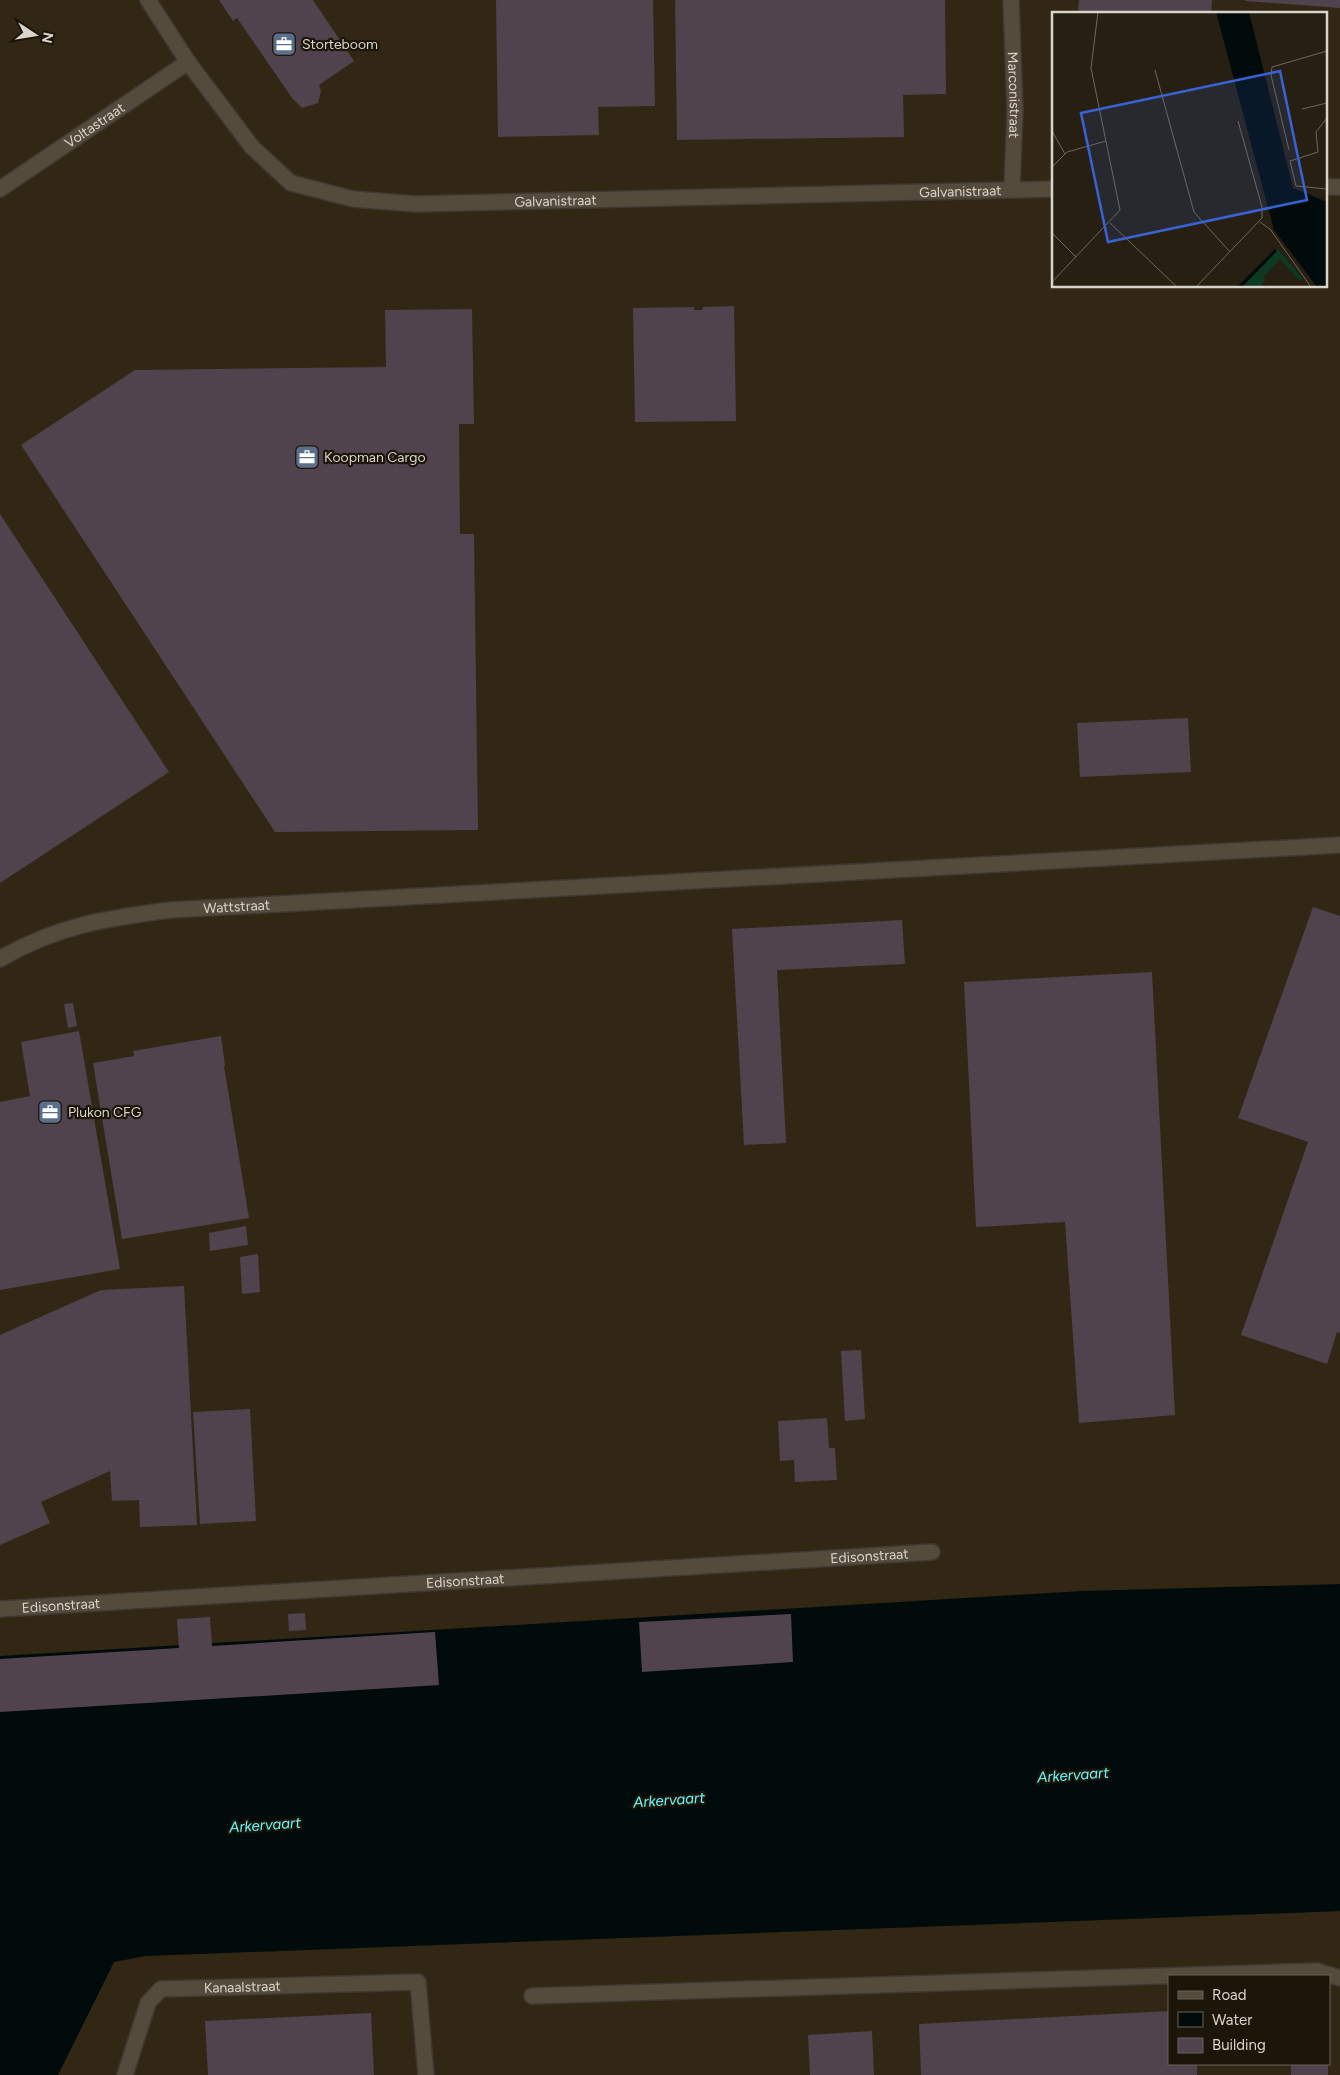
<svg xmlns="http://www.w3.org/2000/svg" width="1340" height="2075" font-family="Figtree,sans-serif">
<rect width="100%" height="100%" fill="#261f12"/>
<path fill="#322714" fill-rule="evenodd" d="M0,0h1340v1654l-1340,69zM1054,14h272v272h-272z
M1340,1911v164h-1282l56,-113 31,-6zM1169,1976h160v88h-160z"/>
<path fill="#020b0b" d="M1340,1584v327l-1195,45 -31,6 -56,113h-58v-419l1082,-65z"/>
<path fill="#50434e" d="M219,0h94l41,61 -35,24 2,6 -3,12 -16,5 -10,-10 -55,-80 -4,3z
M496,0h157l2,106 -57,1 1,28 -101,2z
M675,0h270l1,94 -43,1 1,42 -227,3z
M1079,0h133l-1,14h-133z
M1245,0h95v8l-95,-7z
M734,306l2,115 -101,1 -2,-114 61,-1v3h8l1,-3z
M472,309l2,115h-15l1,110h14l4,296 -203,2 -254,-387 114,-75 251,-3 -1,-57z
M0,514l169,258 -169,111z
M1188,718l3,54 -111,5 -3,-54z
M1313,907l27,9v417l-3,-1 -10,32 -86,-29 67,-193 -70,-24z
M902,920l3,44 -128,6 9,173 -42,2 -12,-216z
M1152,972l23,443 -96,8 -14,-201 -89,5 -12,-245z
M73,1003l4,23 -9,2 -4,-24z
M79,1031l41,238 -120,21v-188l30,-6 -9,-54z
M221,1036l4,30h-1l25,152 -127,21 -29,-176 41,-7 -1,-5z
M246,1226l2,19 -38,6 -1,-18z
M258,1254l2,38 -18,2 -2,-37z
M184,1286l13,239 -57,2 -1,-27 -27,1 -2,-30 -69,31 9,21 -50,22v-210l101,-45z
M861,1350l4,69 -20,2 -4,-70z
M250,1409l6,112 -56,3 -7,-112z
M827,1418l2,30h6l2,32 -42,2 -1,-22 -14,1 -2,-40z
M305,1613l1,17 -17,1 -1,-17z
M791,1614l2,48 -151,10 -3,-50z
M210,1617l2,29 223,-14 4,53 -439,27v-53l179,-11 -2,-29z
M1169,2011v53h28v11h-276l-2,-51z
M371,2013l3,62h-166l-3,-54z
M872,2031l2,44h-64l-2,-40z
M1291,2064h37v11h-37z"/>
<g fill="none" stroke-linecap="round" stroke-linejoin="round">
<g stroke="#403932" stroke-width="18">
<g id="minor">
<path id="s1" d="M148,0l40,62 64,85 39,36 62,16 63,5 638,-15"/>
<path id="s2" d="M1011,0l4,111 -3,79"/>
<path d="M1326,187h14"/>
<path id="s3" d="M0,189l188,-127"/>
<path id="s4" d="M0,959c56,-33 107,-41 171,-49l1169,-65"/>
<path id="s5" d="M0,1609l932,-57"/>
<path d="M532,1996l785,-25 23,7"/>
<path id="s6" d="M125,2075l23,-72 13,-14 257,-7 8,93"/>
</g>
</g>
<use href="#minor" stroke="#544b3d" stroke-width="15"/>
</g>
<defs>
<g id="office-square" transform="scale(1.25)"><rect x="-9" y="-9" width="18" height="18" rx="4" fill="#5c6f8a" stroke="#1c1509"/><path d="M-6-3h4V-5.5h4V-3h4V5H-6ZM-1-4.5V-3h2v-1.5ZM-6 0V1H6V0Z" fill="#fff"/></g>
</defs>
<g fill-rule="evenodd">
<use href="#office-square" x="284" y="44"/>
<use href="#office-square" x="307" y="457"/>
<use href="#office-square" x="50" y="1112"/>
</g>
<g text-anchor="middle" stroke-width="4.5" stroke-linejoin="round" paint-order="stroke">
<g font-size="14" fill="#dad5cc" stroke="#1c1509" text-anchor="start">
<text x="302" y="49">Storteboom</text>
<text x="324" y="462">Koopman Cargo</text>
<text x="68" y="1117">Plukon CFG</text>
</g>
<g font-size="14" fill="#dad5cc" stroke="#1c1509">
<text dy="5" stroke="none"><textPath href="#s2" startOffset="95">Marconistraat</textPath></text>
<text dy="5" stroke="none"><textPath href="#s3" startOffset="114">Voltastraat</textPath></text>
<text dy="5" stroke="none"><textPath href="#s1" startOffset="905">Galvanistraat</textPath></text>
<text dy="5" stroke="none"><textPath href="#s1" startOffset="500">Galvanistraat</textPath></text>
<text dy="5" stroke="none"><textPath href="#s4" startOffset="245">Wattstraat</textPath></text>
<text dy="5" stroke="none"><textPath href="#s5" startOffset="871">Edisonstraat</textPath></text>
<text dy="5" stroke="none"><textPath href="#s5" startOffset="466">Edisonstraat</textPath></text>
<text dy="5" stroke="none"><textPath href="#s5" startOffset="61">Edisonstraat</textPath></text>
<text dy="5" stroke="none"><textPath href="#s6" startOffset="176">Kanaalstraat</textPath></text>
</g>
<g font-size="15" font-style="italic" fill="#6bf8fc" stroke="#1c1509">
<text transform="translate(1073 1775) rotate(-4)" y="5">Arkervaart</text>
<text transform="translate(669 1800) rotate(-4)" y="5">Arkervaart</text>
<text transform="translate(265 1825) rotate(-4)" y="5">Arkervaart</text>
</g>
</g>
<g transform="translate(1052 12)">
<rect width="275" height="275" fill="#261f12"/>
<path d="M226,237l25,30 -3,2 -20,-22 -17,18 3,3 -7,7h-17z" fill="#0c3a22"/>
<path d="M164,0h33l44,176 34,14v85h-10l-43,-57zM223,237l2,2 -35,36h-5z" fill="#020b0b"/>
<path fill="none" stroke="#6e685c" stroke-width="1" d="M103,58l39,142 36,40M250,97l25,-6M275,106l-11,14 2,20 -28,9 6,25 31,3M0,119l13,23M237,138l-18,-75 1,-8 55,-16M0,155l15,-15 39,-11M208,210l10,7 41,58M58,211l67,64M0,221l24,24M0,270l68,-72 -29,-142 7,-56M144,275l66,-69v-11l-24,-86"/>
<path fill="#3962d6" fill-opacity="0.15" stroke="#3962d6" stroke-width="2.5" d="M228,59l27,129 -199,42 -27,-129z"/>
<rect width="275" height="275" fill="none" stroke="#dad5cc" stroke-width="2.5"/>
</g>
<rect x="1168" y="1975" width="162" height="90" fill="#1c1509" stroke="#686257"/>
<rect x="1178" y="1991" width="25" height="8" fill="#544b3d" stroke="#686257"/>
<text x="1212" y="2000" font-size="15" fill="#dad5cc">Road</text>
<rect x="1178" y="2012" width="25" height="15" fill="#020b0b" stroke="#686257"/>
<text x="1212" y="2025" font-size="15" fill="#dad5cc">Water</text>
<rect x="1178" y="2038" width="25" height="15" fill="#50434e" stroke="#686257"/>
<text x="1212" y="2050" font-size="15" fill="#dad5cc">Building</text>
<g transform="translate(35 35) rotate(102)" stroke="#1c1509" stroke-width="4" paint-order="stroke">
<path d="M0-4L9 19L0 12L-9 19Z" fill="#dad5cc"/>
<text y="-8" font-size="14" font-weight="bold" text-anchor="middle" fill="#dad5cc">N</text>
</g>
</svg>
